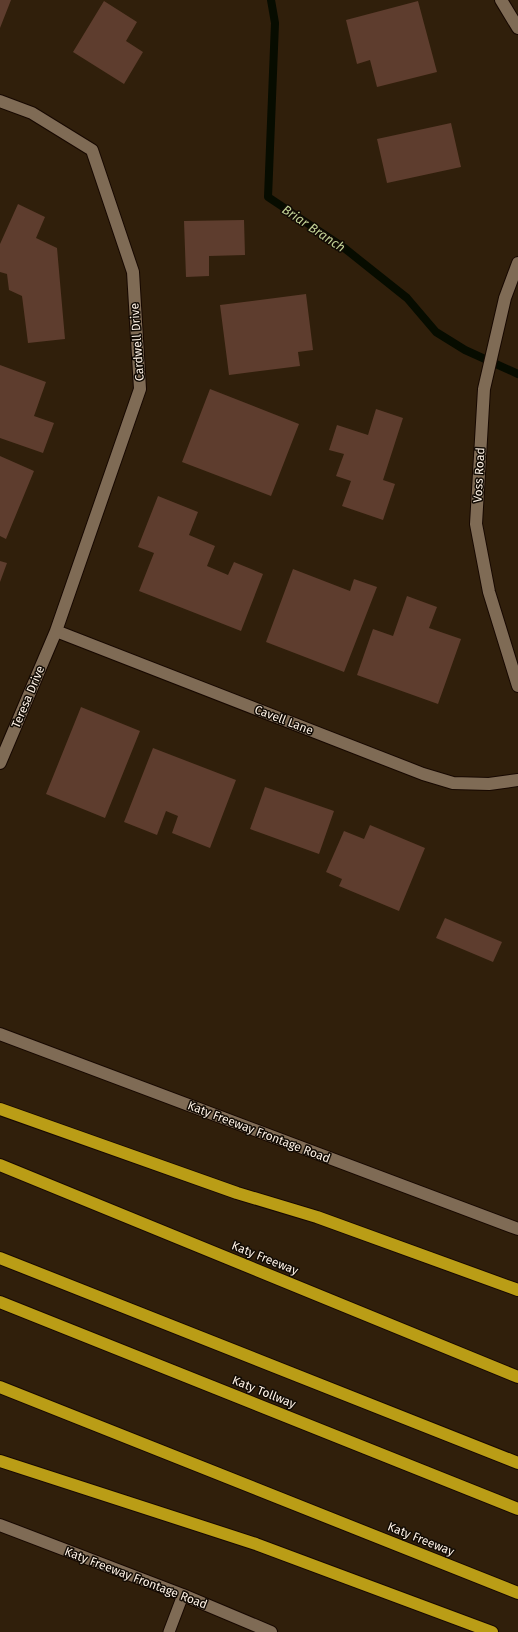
<svg xmlns="http://www.w3.org/2000/svg" width="518" height="1632" font-family="'Fira Sans',sans-serif">
<rect width="100%" height="100%" fill="#301f0b"/>
<g fill="none" stroke-linecap="round" stroke-linejoin="round">
<path stroke="#070c00" stroke-width="8" d="M271,0l4,23 -7,174 75,50 64,51 29,34 29,18 53,24"/>
</g>
<path fill="#5e3d2e" d="M0,0h11l-11,28z
M104,1l33,21 -11,19 17,11 -19,32 -51,-32z
M418,1l19,71 -60,15 -7,-27 -13,4 -11,-44z
M451,123l10,44 -74,16 -10,-44z
M18,204l27,13 -9,21 21,10 8,91 -37,4 -6,-47 -13,-6 -2,-16 -7,-2v-28z
M244,220l1,35 -36,1v20l-23,1 -2,-56z
M306,294l7,56 -15,2 2,14 -71,9 -9,-70z
M0,365l46,17 -12,34 20,7 -11,30 -43,-15z
M210,389l89,35 -28,72 -89,-34z
M376,409l27,9 -20,62 12,4 -12,36 -41,-14 9,-25 -15,-5 8,-22 -15,-4 8,-25 31,10z
M0,456l34,15 -28,68 -6,-3z
M158,496l40,16 -9,23 26,11 -8,20 21,9 6,-13 29,12 -22,57 -102,-40 15,-38 -16,-6z
M0,561l7,2 -7,19z
M293,569l57,22 4,-12 23,8 -33,85 -78,-30z
M407,596l30,11 -8,21 32,11 -23,65 -81,-29 16,-46 20,7z
M81,707l59,24 -35,87 -59,-24z
M153,748l83,32 -26,68 -38,-15 6,-17 -12,-5 -9,24 -33,-13z
M265,787l69,24 -15,43 -69,-25z
M370,825l55,23 -26,63 -60,-25 3,-7 -16,-7 18,-41 20,8z
M445,918l57,24 -9,20 -57,-24z"/>
<g fill="none" stroke-linecap="round" stroke-linejoin="round">
<g stroke="#170800" stroke-width="13">
<path id="lane" d="M169,1632l14,-37"/>
</g>
<g stroke="#170800" stroke-width="14">
<path id="street" d="M501,0l17,28
M0,101l32,12 60,37 41,122 7,117 -84,242 -56,132
M56,631l367,143 30,9 36,1 29,-4"/>
</g>
<g stroke="#170800" stroke-width="14">
<path id="secondary" d="M518,263l-13,35 -21,91 -8,135 13,68 29,94
M0,1034l518,195
M0,1525l183,70 88,37"/>
</g>
<g stroke="#170800" stroke-width="14">
<path id="highway" d="M0,1109l237,84 80,24 201,73
M0,1165l518,212
M0,1258l518,205
M0,1302l518,207
M0,1387l518,206
M0,1461l256,83 236,88"/>
</g>
<use href="#lane" stroke="#7f6b55" stroke-width="11"/>
<use href="#street" stroke="#7f6b55" stroke-width="12"/>
<use href="#secondary" stroke="#7f6b55" stroke-width="12"/>
<use href="#highway" stroke="#ba9d16" stroke-width="12"/>
</g>
<g text-anchor="middle" stroke-width="3" stroke-linejoin="round" paint-order="stroke">
<g font-size="12" fill="#fef2e6" stroke="#120b04">
<text transform="translate(137 342) rotate(-94)" y="4">Cardwell Drive</text>
<text transform="translate(479 475) rotate(-87)" y="4">Voss Road</text>
<text transform="translate(28 697) rotate(-67)" y="4">Teresa Drive</text>
<text transform="translate(284 720) rotate(21)" y="4">Cavell Lane</text>
<text transform="translate(259 1132) rotate(21)" y="4">Katy Freeway Frontage Road</text>
<text transform="translate(265 1258) rotate(22)" y="4">Katy Freeway</text>
<text transform="translate(264 1392) rotate(22)" y="4">Katy Tollway</text>
<text transform="translate(421 1539) rotate(22)" y="4">Katy Freeway</text>
<text transform="translate(136 1578) rotate(21)" y="4">Katy Freeway Frontage Road</text>
</g>
<g font-size="13" font-style="italic" fill="#c2d296" stroke="#120b04">
<text transform="translate(314 228) rotate(34)" y="5">Briar Branch</text>
</g>
</g>
</svg>
